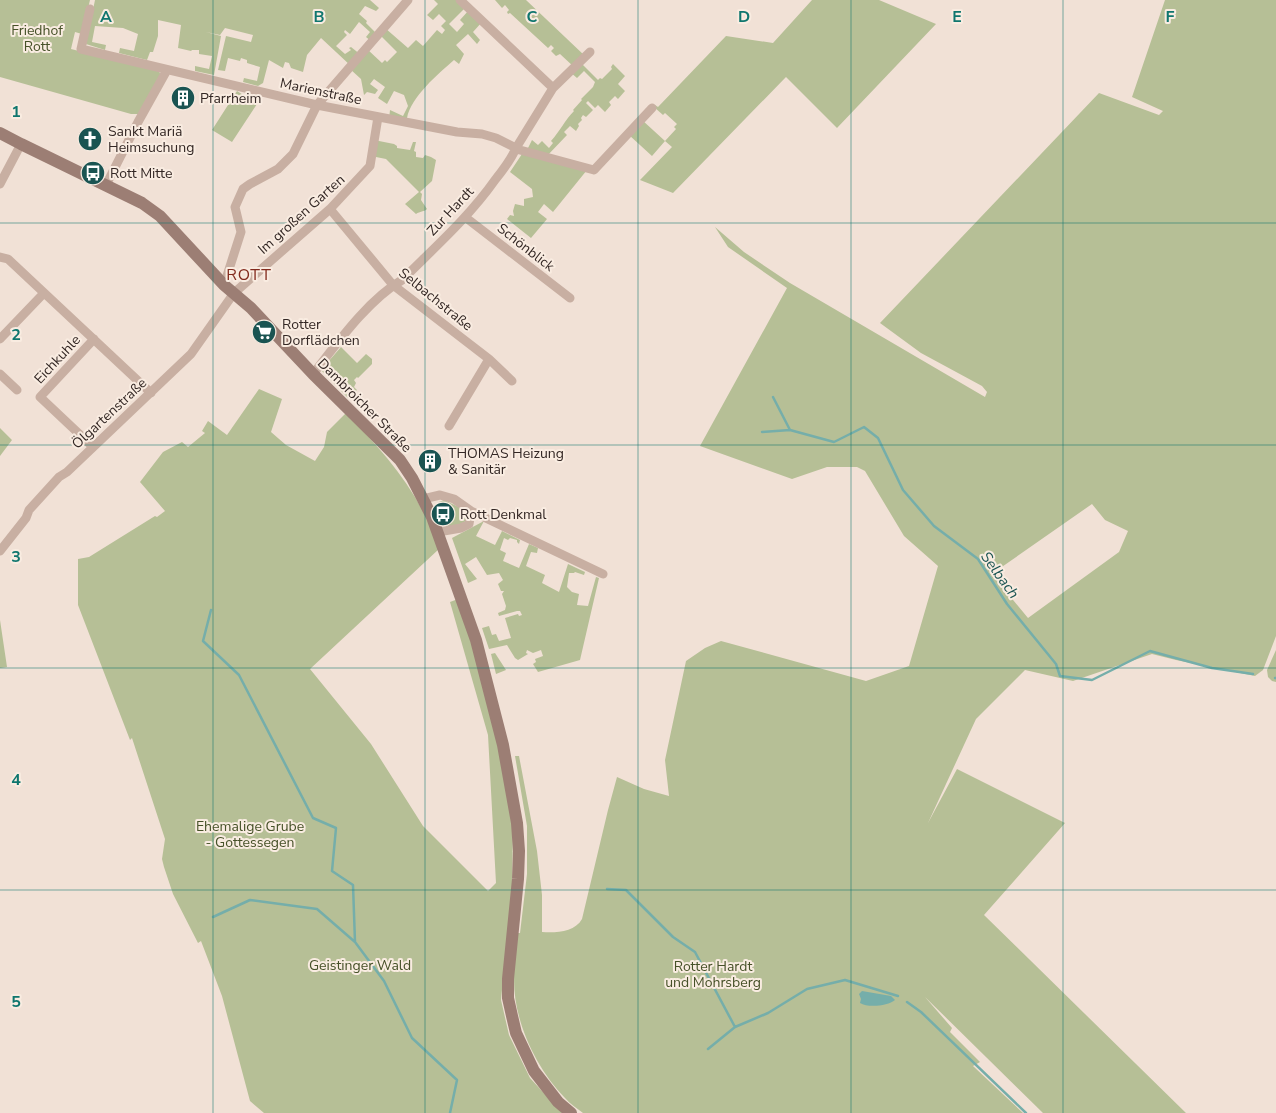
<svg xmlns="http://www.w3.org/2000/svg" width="1276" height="1113" font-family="'Nunito Sans',sans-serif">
<rect width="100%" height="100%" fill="#f1e1d6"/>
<path fill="#b6bf96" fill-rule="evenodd" d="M0,0h90l-8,34 -7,-2 -4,17 88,22 2,5 -22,38h-8l-131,-37z
M95,0h275l9,8 -3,3 -11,-5 -6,8 8,7 -1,2 12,12 -6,7 -6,-5 4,-5 -11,-10 -9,12 -5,-4 -1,2 3,3 -11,11 9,8 6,-4 -2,-2 2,-1 10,8 -10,11 -30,-28 -14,17 -4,17 -12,-4 -2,-5 -4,-1 -2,6 -14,-8 -6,23 -5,3 -15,-4 1,-4 13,3 3,-14 -13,-4v-3l-6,-2 -1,3 -12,-3 -3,13 -7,-1 8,-34 25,6 2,-7 -28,-7 -5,7 -14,-3 15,4 -7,39 -19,-4v-5l14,3 3,-13 -13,-2v-4h-7l-1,1 -13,-3 3,-23 -23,-5v16l-5,16h-3l-3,8 -28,-7 1,-5 14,3 4,-17 -15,-6 -28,-2 -3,16 14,3 -1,5 -19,-6z
M434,0h24l8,7 -17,17 8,8 7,-8 -4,-4 9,-10 13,12 -9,10 7,8 -3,4 -9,-10 -12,11 8,9 -5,10 -5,-4c-16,14 -43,37 -47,58l-18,1 1,-9 13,6 5,-10 -4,-11 -10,-4 -7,13 -9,-6 7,-11 -11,-8 -4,5 8,6 -3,4 -8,-2 -3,3 -3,-16 -11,-10 17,-20 15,14 3,-3 2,2 10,-10 -17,-17 5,-7 23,20 8,-8 7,6 14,-16 5,4 3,-4 -4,-4 5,-5 -7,-7 -6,6 -6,-5 11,-11z
M495,0h31l59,56 -11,11 -14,-13 -4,2 -5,-5 3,-3 -3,-3 -3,3 -38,-35 -2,1 -1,-2 2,-2 -4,-5 -3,3z
M812,0h67l57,24 -99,104 -51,-51 -113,116 -33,-13 32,-33 -7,-6 -13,15 -23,-21 13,-15 23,21 11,-12 -2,-2 3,-3 -12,-11 -2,2 -9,-8 1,-2 3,2 68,-71 47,7z
M1165,0h111v636l-13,34 -8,6 -79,-16 -24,-6 -79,27 -48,-11 -49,49 -48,104 29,-54 108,54 -81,92 202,198h-143l-118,-116 27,31 -2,4 30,30 -7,4 50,47h-440c-6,-5 -13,-9 -18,-15 -29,-30 -51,-76 -51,-118 -1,-16 1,-31 2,-47h4l7,-59v-48l-12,-70h4l18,95 5,44v37c14,1 33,0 40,-13l26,-109 9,-33 27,12 25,7 -4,-36 21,-99 19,-13 16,-7 145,40 43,-15 29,-100 -34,-30 -39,-65 -8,-4h-30l-35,12 -92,-33 87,-158 -59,-41 -13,-20 29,25 46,31 195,114 2,-5 -5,-6 -61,-33 -41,-30 219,-230 60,22 4,-4 -31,-14zM1092,504l13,16 23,11 -9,21 -91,66 -19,-23 -13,-24z
M580,62l18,18 2,-2 2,1 10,-10 -1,-2 2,-3 12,12 -7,8 7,7 -7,8 -3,-3 -6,6 2,3 -6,7 -7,-7 -3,3 -7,-7 -2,2 7,7 -7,7 -3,-2 -2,3 1,2 -4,4 1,2 -3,5 -6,-5 -6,6 3,3 -21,22 -20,-5 6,-12 6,5 4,-4 7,7 4,-5 -2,-2c9,-10 14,-21 23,-30l-1,-1 9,-10 -1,-1 12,-12 2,-5 -11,-11 -7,7 -7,-6z
M237,91l20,13 -25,38 -20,-12z
M374,140l20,4 3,2v2l13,2 3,-8h3l-2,9 2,1v5l7,1 2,-3 6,2 5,3 -4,21 -12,11 2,2 -1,6 6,9c-3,3 -7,2 -11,5l-11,-10 14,-12 -33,-33 -15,-3z
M522,154l65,16 -34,42 -9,-8 -6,8 9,7 -16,19 -24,-19 3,-4 4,1 -1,-5 2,-7 9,2v-7l9,-2 -1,-8 -22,-17z
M341,347l16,16 9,-9 6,5v5l-14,14 -1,-1 -3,3 2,3 -2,4 3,3 -9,8 -27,-28z
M259,389l23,10 -11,33 15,13 29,16 9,-14 3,-15 19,-19c39,40 76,82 93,136l-129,120 61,75 52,82 65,65 8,-8 -8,-148 -38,-133 8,-3 20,56 29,122 6,49 -1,62 -11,112 8,35 21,43 32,35h-298l-14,-12 -28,-105 -21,-55 -3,2 -25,-49 -9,-27 -2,-8 3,-20 -33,-101 -2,2 -52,-135v-46l11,-2 66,-41 2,1 8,-6 -25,-29 23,-30 19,-10 6,5 17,-14 -3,-2 6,-10 19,14z
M0,428l12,12 -12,16z
M444,500l21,10 3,6 -2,5 -9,5 -9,1 -9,-25z
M484,521l-8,15 19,9 7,-14 18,9 -1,4 -2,-2v-2l-7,-2 -2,2 -4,-2 -4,12 6,3 -3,8 16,7 10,-24 9,4 -1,5 -6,-1 -5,14 19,9 -3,8 17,9 9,-28 17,8 -1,3 -9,-3 -1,1h-5l-2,14 5,5 7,2 -2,11 11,1 8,-29 3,1 -19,82 -42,12 -5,-8 3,-2 -1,-3 8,-3 -2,-6 -8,3 -6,-3 -1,3 2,1 -10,6 -3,-2 -8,-13 -18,4 -7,-21 7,-2 3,9 4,-1 3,7 12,-3 -6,-20 13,-4 1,2 3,-1 -2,-4h-3l-18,5 -1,-3 7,-3 1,-4 -4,-12 2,-3h-3l-3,-7 5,-4 -4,-7 -12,2 -11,-18 -11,7 12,15 -9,4 -16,-45z
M0,620l7,47 -7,1z
M1276,650v32l-4,-1 -4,-4 -1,-7z
M495,653l11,17 -10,4 -5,-20z"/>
<path fill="#75aeaa" d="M862,991l29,5 4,4c-7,6 -27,8 -35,3l1,-4 -2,-5z"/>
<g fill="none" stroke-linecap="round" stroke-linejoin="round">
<path stroke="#75aeaa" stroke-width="2.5" d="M773,397l17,33 44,12 30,-15 14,11 25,52 31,36 44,33 29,45 49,60 4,12 32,4 58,-29 62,17 41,6
M762,432l28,-2
M211,610l-8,31 36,34 74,143 23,10 -4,43 21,14 2,57
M1275,678h1
M607,889l19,1 47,47 22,15 40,75
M213,917l37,-17 67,9 38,33 29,39 28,57 45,42 -7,33
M907,1002l14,10 105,101
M708,1049l27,-22 33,-14 39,-24 38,-9 53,16"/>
<path stroke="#c8afa2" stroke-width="9" d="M460,0l93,88
M90,9l-9,40 236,56 140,27 25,2 14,4 24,12 74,20 58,-62
M0,184l21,-40
M106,185l32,-63 29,-52
M330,209l63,76 96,74 23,22
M465,217l105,81
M0,257l8,2 143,134
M224,285l17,-53 -6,-25 8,-18 7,-5 28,-15 15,-15 24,-49 91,-105
M0,339l44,-46
M0,374l17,16
M313,374c25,-32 55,-74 89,-94 32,-32 67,-63 93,-100 8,-10 16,-20 21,-32l37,-60 37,-36
M449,426l40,-67
M93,447l-53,-50 54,-58
M423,499l17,-4 14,4 17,12 -2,13 -8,4 -23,4
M471,511l132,63
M0,551l26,-33 3,-8 30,-33 8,-5 124,-118 43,-61 96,-84 40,-43 8,-49"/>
<path stroke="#9c7e74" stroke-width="12" d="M0,133l21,11 121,59 18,13 64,69 27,23 62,66 87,86 12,18 20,39 44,123 27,105 14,78 2,28 -1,28 -10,100v19l4,18 4,17 18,38 24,31 13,11"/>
</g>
<path fill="none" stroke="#0f766e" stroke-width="1" stroke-opacity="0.55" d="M213,0v1113M425,0v1113M638,0v1113M851,0v1113M1063,0v1113M0,223h1276M0,445h1276M0,668h1276M0,890h1276"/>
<defs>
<g id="building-disc" transform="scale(1.25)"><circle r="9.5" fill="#1a5452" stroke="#f9ece1"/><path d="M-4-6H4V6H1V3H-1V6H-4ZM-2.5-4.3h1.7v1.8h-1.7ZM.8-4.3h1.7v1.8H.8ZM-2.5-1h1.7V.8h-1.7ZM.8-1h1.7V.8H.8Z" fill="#fff"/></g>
<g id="church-disc" transform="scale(1.25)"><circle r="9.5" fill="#1a5452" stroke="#f9ece1"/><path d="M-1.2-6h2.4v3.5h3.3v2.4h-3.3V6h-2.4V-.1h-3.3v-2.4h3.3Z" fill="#fff"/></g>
<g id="bus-disc" transform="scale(1.25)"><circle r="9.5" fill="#1a5452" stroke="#f9ece1"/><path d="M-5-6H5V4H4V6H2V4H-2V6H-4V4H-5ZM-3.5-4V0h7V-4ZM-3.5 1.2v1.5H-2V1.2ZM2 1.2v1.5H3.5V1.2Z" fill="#fff"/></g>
<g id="supermarket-disc" transform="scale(1.25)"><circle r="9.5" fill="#1a5452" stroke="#f9ece1"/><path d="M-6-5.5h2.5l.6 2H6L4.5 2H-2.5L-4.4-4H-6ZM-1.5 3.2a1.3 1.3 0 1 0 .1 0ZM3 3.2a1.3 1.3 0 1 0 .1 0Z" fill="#fff"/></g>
</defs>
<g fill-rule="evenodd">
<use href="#building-disc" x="183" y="98"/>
<use href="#church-disc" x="90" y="139"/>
<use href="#bus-disc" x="93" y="173"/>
<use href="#supermarket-disc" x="264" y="332"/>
<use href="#building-disc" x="430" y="461"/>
<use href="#bus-disc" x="443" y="514"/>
</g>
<g text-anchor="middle" stroke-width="4" stroke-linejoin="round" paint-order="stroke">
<g font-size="14" fill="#465128" stroke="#f9ece1">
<text x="37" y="35">Friedhof<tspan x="37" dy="16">Rott</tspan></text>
<text x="250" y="831">Ehemalige Grube<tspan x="250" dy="16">- Gottessegen</tspan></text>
<text x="360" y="970">Geistinger Wald</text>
<text x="713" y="971">Rotter Hardt<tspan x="713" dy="16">und Mohrsberg</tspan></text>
</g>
<g font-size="14" fill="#332724" stroke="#f9ece1">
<text transform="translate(321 91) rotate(12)" y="5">Marienstraße</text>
<text transform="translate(450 211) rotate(-47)" y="5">Zur Hardt</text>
<text transform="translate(301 214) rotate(-42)" y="5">Im großen Garten</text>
<text transform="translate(526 247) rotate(38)" y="5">Schönblick</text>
<text transform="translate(436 299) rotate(39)" y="5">Selbachstraße</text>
<text transform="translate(57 359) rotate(-47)" y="5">Eichkuhle</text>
<text transform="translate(365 405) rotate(45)" y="5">Dambroicher Straße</text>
<text transform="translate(109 413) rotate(-43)" y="5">Ölgartenstraße</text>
</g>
<g font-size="14" fill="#332724" stroke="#f9ece1" text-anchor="start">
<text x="200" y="103">Pfarrheim</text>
<text x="108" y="136">Sankt Mariä<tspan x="108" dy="16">Heimsuchung</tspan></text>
<text x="110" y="178">Rott Mitte</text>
<text x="282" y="329">Rotter<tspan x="282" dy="16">Dorflädchen</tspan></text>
<text x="448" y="458">THOMAS Heizung<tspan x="448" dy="16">&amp; Sanitär</tspan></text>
<text x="460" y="519">Rott Denkmal</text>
</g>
<g font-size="15" font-style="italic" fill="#1a5452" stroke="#f9ece1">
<text transform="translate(1000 575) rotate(54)" y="5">Selbach</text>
</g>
<g font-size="16" letter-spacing="1" fill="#822a1d" stroke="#f9ece1">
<text x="249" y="280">ROTT</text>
</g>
</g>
<g font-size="16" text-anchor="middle" font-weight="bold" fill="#0f766e" stroke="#f9ece1" stroke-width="4" stroke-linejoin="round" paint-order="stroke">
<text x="106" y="22">A</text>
<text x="319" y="22">B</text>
<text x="532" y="22">C</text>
<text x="744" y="22">D</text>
<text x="957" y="22">E</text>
<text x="1170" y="22">F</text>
<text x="16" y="117">1</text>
<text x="16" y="340">2</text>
<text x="16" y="562">3</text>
<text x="16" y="785">4</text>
<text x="16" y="1007">5</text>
</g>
</svg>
